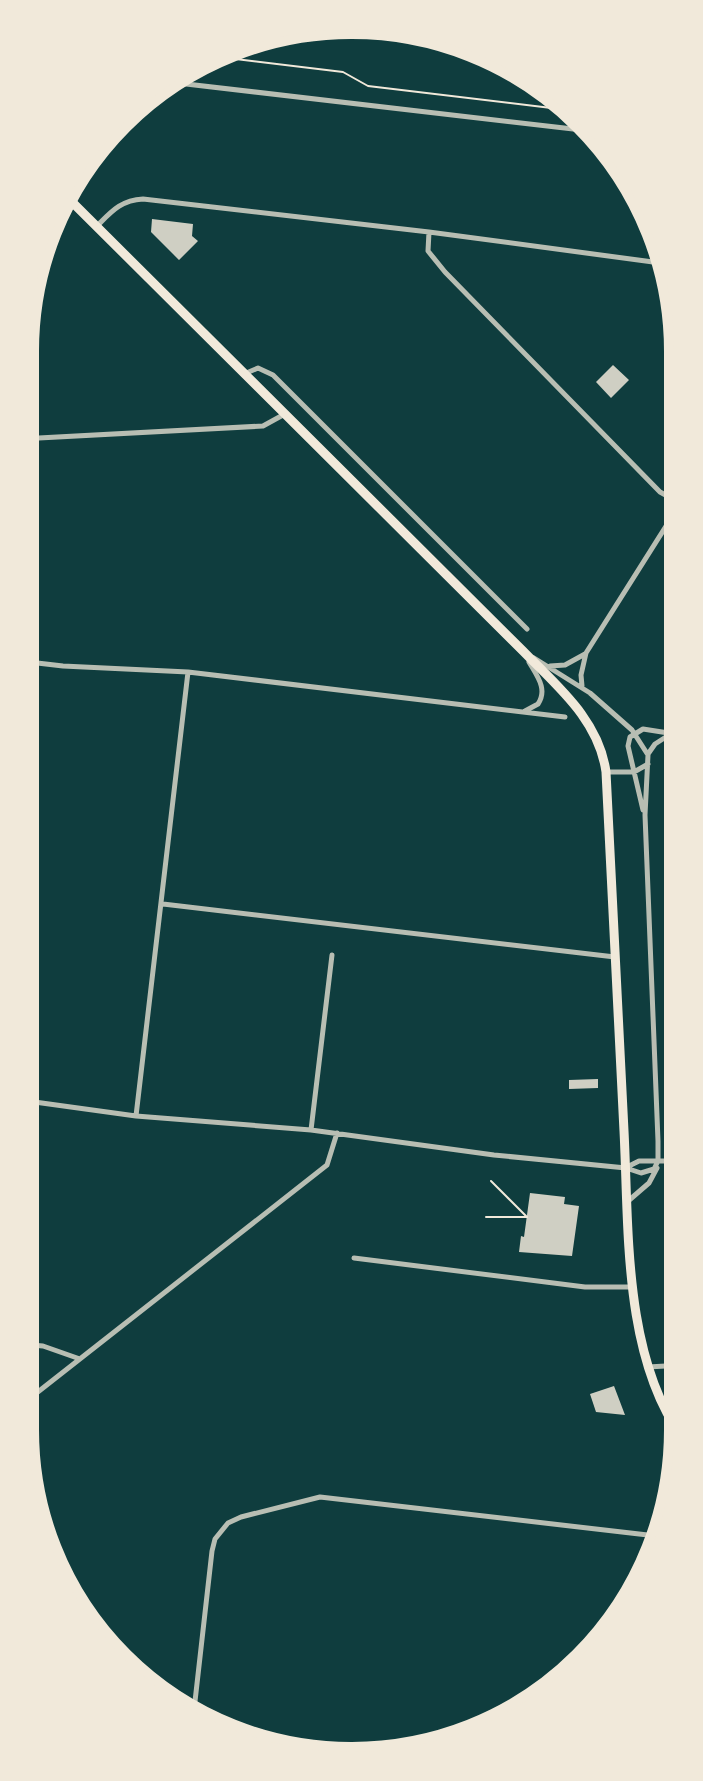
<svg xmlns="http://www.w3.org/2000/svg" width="703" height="1781" font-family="Manrope,sans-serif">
<rect width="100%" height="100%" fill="#0f3d3e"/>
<path fill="#cfcfc3" d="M152,219l41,5 -1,12 6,5 -19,19 -28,-28z
M613,365l16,15 -18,18 -15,-16z
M598,1079v9l-29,1v-9z
M530,1193l35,4 -1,7 15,2 -7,50 -53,-4 2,-16 3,1z
M614,1386l11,29 -29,-3 -6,-18z"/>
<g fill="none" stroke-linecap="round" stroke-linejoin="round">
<path stroke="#f1e9da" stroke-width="2" d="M203,55l140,17 25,14 208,25
M491,1181l36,36
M486,1217h40"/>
<path stroke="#b8beb3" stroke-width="5" d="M169,82l430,50
M97,226c14,-14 24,-26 46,-27l286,33 239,32
M429,232l-1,19 17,21 215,220 20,11
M244,374l14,-6 15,7 254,254
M20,439l243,-13 20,-11
M20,661l43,5 125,6 377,45
M550,666l15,-1 20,-11
M582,686l-1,-11 5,-22 94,-149
M525,711l13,-7c10,-15 -1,-28 -9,-42
M20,714l6,-52
M648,754l7,-10 14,-9
M606,772h28l14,-8
M643,810l-15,-64 2,-9 13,-8 38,6
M163,904l452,53
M20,1100l116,16 175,14 183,25 132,13 15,5 13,-4 4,-8v-20l-13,-326 3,-60 -16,-25 -42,-37 -56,-35
M136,1116l52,-444
M311,1130l21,-175
M627,1167l12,-6h43
M627,1202l22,-19 8,-15
M354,1258l231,29h48
M20,1344l23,2 37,13
M648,1367l35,-2
M20,1406l307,-241 10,-32
M193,1719l19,-168 3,-12 13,-16 13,-6 79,-20 345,40"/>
<path stroke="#f1e9da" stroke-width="9" d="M66,196l457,455c35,36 76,69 83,121 7,120 11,239 18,359 5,97 -1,225 58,306"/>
</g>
<path d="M0 0H703V1781H0ZM351 34H352A317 317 0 0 1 669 351V1430A317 317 0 0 1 352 1747H351A317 317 0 0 1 34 1430V351A317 317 0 0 1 351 34Z" fill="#f1e9da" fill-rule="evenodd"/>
<path fill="none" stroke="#f1e9da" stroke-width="10" d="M351 34H352A317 317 0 0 1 669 351V1430A317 317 0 0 1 352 1747H351A317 317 0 0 1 34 1430V351A317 317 0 0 1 351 34Z"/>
</svg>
